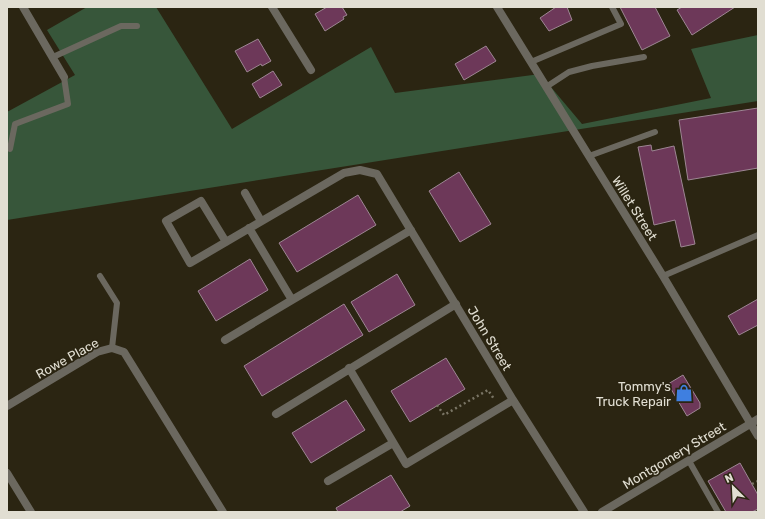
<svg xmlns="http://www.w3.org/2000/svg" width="765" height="519" font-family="Rubik,sans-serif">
<rect width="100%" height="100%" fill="#2b2512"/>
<path fill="#37563a" d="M87,7h69l76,122 139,-82 24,46 145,-19 42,50 129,-26 -20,-49 67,-14v66l-751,119v-108l68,-37 -28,-45z"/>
<path fill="#6d3859" stroke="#9d8693" d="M327,7h15l5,8 -4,2 1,2 -19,12 -10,-17z
M556,7h11l5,13 -23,11 -9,-13z
M620,7h35l15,29 -28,14z
M682,7h53l-43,28 -15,-25z
M258,39l13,22 -9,5 -1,-2 -14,8 -12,-21z
M486,46l10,15 -32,19 -9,-16z
M273,71l9,14 -22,13 -8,-14z
M758,108v60l-70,12 -9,-60z
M651,145l1,6 22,-5 21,98 -14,3 -6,-27 -21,5 -16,-78z
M459,172l32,52 -31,18 -31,-51z
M358,195l18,30 -79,47 -18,-29z
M250,259l18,31 -52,31 -18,-30z
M397,274l18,31 -46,27 -18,-30z
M758,299v26l-19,10 -11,-19z
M344,304l19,31 -101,61 -18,-30z
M446,358l19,31 -55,33 -19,-31z
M683,375l17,28v5l-13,8 -19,-32z
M346,400l19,30 -54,33 -19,-30z
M740,463l18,32v14l-6,3h-26l-18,-31z
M391,475l19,31 -10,6h-62l-2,-4z"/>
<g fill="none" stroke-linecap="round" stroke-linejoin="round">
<path stroke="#7a7565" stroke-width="2.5" stroke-dasharray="2 3" stroke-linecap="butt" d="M437,405l7,10 44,-25 6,9
M752,484l6,-3"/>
<path stroke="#6b685f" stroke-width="6" d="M53,57l68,-31h16
M531,62l90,-38 -9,-17
M546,87l23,-15 23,-6 52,-9
M10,149l5,-25 53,-20 -4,-27
M589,156l66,-24
M100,276l17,27 -5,45
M663,276l95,-41
M689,461l29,51"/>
<path stroke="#6b685f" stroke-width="8" d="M23,7l41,70
M272,7l39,63
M245,193l16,28
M249,228l43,72 119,-70
M226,242l-25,-41 -35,20 24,42 154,-90 16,-3 17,4 136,226 71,112
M225,340l67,-40
M349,368l57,96 107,-64
M7,406l90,-54 15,-4 12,4 99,160
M276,414l180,-110
M750,424l8,-5
M7,473l24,39
M328,481l65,-38"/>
<path stroke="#6b685f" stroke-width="8" d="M497,7l166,269 95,160
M602,512l148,-88"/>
</g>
<defs>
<g id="shop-bare" transform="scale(1.38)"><path d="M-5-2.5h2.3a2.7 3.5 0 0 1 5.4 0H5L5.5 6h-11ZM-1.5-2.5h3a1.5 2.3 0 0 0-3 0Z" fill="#3f7fe0" stroke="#2b2512" stroke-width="2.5" paint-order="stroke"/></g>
</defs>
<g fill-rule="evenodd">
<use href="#shop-bare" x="684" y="393"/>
</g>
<g text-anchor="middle" stroke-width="3.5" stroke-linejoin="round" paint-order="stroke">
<g font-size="13" fill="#e1ded2" stroke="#2b2512">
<text transform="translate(635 208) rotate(58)" y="5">Willet Street</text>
<text transform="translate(490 338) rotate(59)" y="5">John Street</text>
<text transform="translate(67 358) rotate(-29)" y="5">Rowe Place</text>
<text transform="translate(674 455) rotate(-31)" y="5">Montgomery Street</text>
</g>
<g font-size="13" fill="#e1ded2" stroke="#2b2512" text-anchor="end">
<text x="671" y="391">Tommy's<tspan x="671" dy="15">Truck Repair</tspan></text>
</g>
</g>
<rect width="765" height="519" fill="none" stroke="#e1ded2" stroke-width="16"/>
<g transform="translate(733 487) rotate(336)" stroke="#2b2512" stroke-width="3" paint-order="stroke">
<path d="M0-3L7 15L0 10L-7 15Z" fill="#e1ded2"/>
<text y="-6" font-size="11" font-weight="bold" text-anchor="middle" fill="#e1ded2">N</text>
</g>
</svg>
